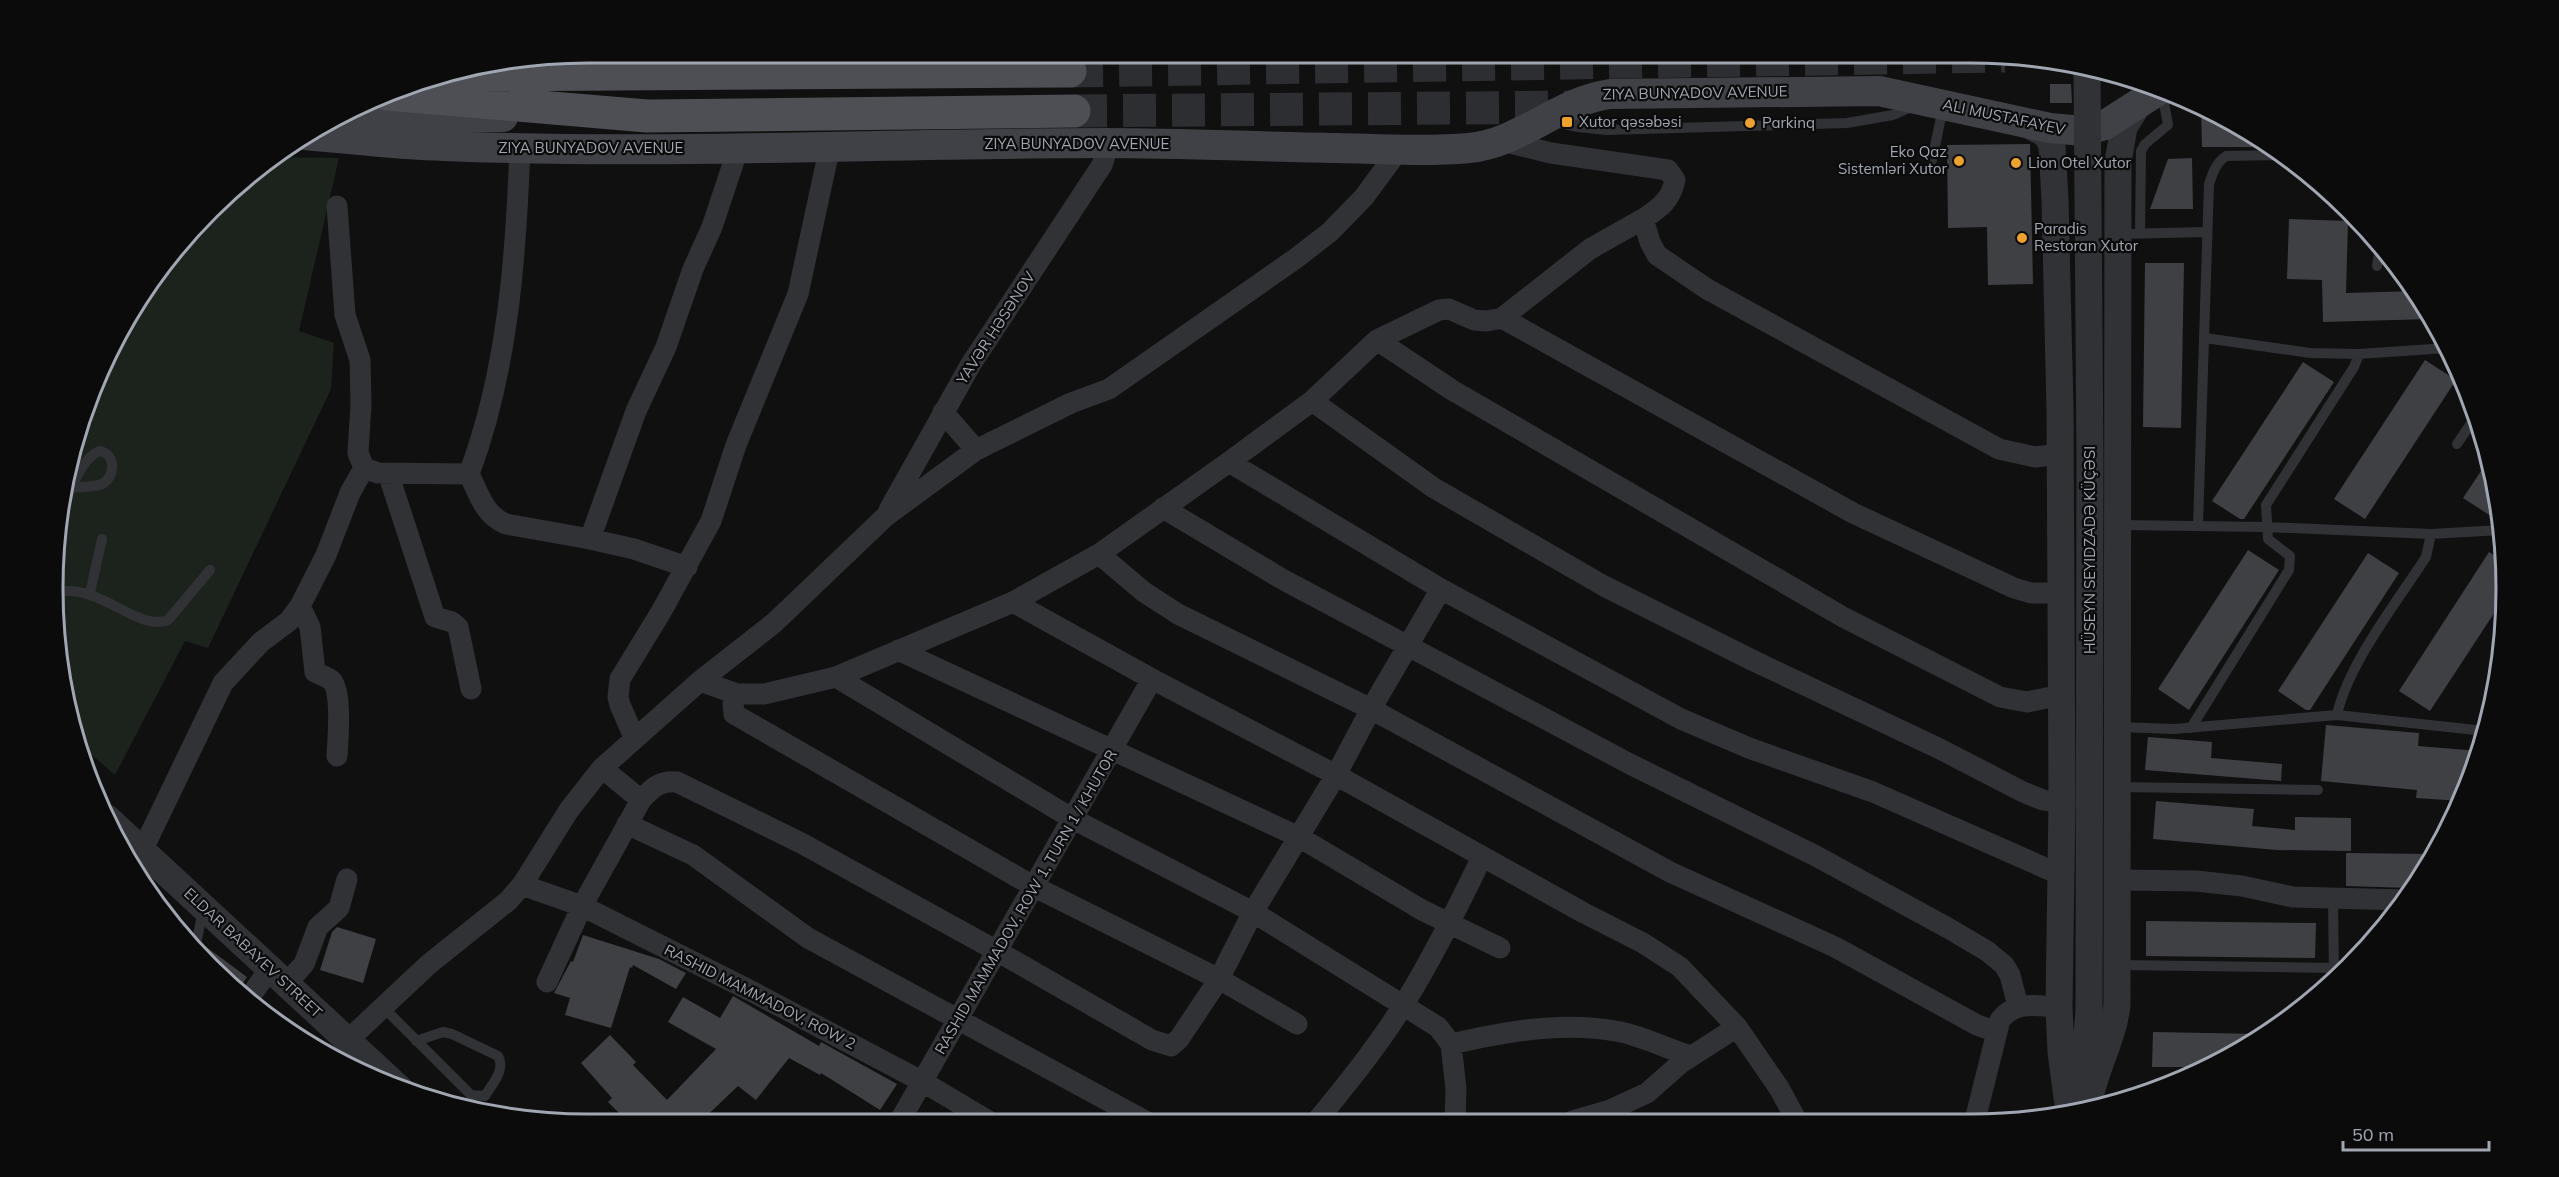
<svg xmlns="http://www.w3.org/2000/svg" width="2559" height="1177" font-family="Mulish,sans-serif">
<rect width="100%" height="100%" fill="#101011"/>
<path fill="#1c231d" d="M275,157l64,1 -40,173 35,12 -3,46 -123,259 -23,-7 -70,134 -39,-34 -19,-82 6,-175 61,-164 111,-135z"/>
<path fill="#3f4044" d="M2050,84h21l1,19h-22z
M2201,107l67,36 6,4h-72z
M2030,144l3,140 -45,1 -1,-58 -39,1 -1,-83z
M2192,158l1,51h-43l18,-50z
M2289,219l59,2 -2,72 70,-2 15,28 -108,3 -1,-42 -35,-1z
M2145,263h39l-3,165 -38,-1z
M2425,360l31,20 -91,139 -31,-20z
M2303,362l31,20 -90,137h-4l-28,-18z
M2489,459l7,25 4,38 -37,-24z
M2248,550l31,20 -90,140 -31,-21z
M2489,552l15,10 2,33 -76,116 -31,-20z
M2368,553l31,20 -89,137h-4l-28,-19z
M2326,725l93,8 -1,13 61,5 -13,42 -5,8 -45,-3 1,-8 -96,-9z
M2148,737l64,5 -1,16 71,6 -1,17 -136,-11z
M2156,801l98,8 -2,17 43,4v-13l56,1v33l-74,-1 -124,-11z
M2346,853l85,1 -20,34 -65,-2z
M2146,921l170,2 -1,35 -169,-2z
M337,927l39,12 -13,44 -43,-13 12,-38z
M583,935l76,24 27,14 -10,16 -43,-24 -1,3 -2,-1 -19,61 -46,-13 5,-17 -16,-5 17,-32 2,1z
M205,946l42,31 -10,15 -36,-42z
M733,996l86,50 2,-4 76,42 -17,26 -59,-37 -1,2 -31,-17 -33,42 -18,-14 -40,38h-68l-22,-22 4,-4 -31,-35 29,-28 26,27 -3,3 34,35 49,-51 -48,-27 15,-25 37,21z
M2153,1032l109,2 -58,33h-52z"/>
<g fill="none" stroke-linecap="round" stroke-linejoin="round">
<path stroke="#2d2e31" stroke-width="33" stroke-dasharray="33 16" stroke-linecap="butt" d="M1070,71l935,-15
M1074,111l506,-4"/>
<path stroke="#313236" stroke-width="10" d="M1555,122l23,5 29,3 240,-7 46,-8 21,-9
M1932,160l11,-52
M2140,233l1,-82 4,-7 23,-19 -6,-33
M2118,234l89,-2
M2377,266l3,-19
M2205,338l105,15 49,1 88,-6
M2457,444l19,-28
M62,510c9,-19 17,-49 37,-59 17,2 17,26 3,33 -8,3 -21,3 -30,4
M2119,525l147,2 165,7 70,-4
M2198,525l11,-341c4,-12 7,-21 17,-28l57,-1
M59,592c41,-8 79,40 109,28l42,-50
M90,593l12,-54
M2337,715c11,-51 60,-113 89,-158l5,-23
M2118,727l56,2 163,-14 148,16
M2191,728l98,-158 1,-14 -22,-17 -2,-34 88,-138 5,-13
M2118,787l200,3
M2333,900l1,76
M196,944l7,-33
M2118,965l216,3
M382,1006l89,89 14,1c7,-12 21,-26 13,-40l-46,-22 -9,-2 -27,9"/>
<path stroke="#313236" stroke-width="21" d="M1502,141l49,12 117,17 7,10c-4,20 -15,28 -32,39l7,23 7,13 50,34 292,160 36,8 25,-3
M337,206l8,109 15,45 1,44 -3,49 6,15 14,5 91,1c10,20 15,41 37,50l84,15 44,10 53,18
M1502,318l88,-69 53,-30
M1377,340l75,50 391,227 157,80 27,5 34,-7
M1312,401l122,87 170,98 148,74 188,89 83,43 20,8 19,3
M943,412l33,38
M1229,462l212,127 240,130 68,29 124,44 188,83
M388,473l47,144 17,5 6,5 13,62
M469,474c39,-104 47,-217 51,-327
M1163,508l119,71 346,184 188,93 132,72 39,23 17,14 6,10 8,31
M889,510l82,-146 131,-199 7,-22
M590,539l46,-128 30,-64 27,-78 19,-42 26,-78
M1099,554l45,38 34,22 193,95 299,163 165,75 142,78 20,7
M1013,602l139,77 184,96 248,138 59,30 37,24 57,60 42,61 18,33
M300,606l10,21 5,45c5,3 13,5 17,9 10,12 6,59 5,75
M898,650l401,187 123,73 78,38
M836,677l237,142 180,93 185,115 13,17 5,45 -1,33
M700,681l37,13h27l72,-17 177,-75 86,-48 130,-92 83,-61 65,-61 62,-30 10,-1 25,11 13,1 15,-3 351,195 161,75 17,5h29
M737,694l-4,10 1,10 299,172 186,93 78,45
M634,737l-14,-32 -2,-8 2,-18 41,-67 50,-91 25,-76 62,-151 32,-148
M641,800c11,-12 19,-20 36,-18l126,62 194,107 155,89 19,6 8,-7 40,-60 34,-67 83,-137 35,-66 70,-120
M627,824l66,31 115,83 341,185
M142,851l81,-168 38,-41 28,-21 11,-15 26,-51 24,-62 14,-25
M2118,880l78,1 46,5 51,11 111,3
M522,885l60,21 171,86 170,90 69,41
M547,982l35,-76 59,-106 -39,-32
M286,984l18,-20 14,-37 21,-19 8,-29
M248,999l22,-30
M348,1040l81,-76 79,-63 14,-16 47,-75 33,-42 98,-87 74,-58 112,-107 90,-66 95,-47 38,-14 186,-130 35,-27 34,-35 28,-38 3,-9
M1451,1044c57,-13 112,-23 170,-12 23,5 47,17 70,24
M1975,1120l25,-100c16,-20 35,-14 59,-13
M1572,1121l38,-11 37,-17 34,-30 56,-36
M1316,1122c31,-38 62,-76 88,-118 29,-47 54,-97 78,-147
M898,1124l254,-445"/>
<path stroke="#313236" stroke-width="27" d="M2024,123l22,11 6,11 3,55 5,209 2,394 -3,204 2,45 8,60
M107,818l293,271
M2083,1077l6,-65
M2088,1107c5,-35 25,-66 29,-102l1,-843 6,-35 16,-25"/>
<path stroke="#3f4146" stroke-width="30" d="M335,118l168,-1
M305,135c46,4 93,10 139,11 220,9 441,-3 662,-3 77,0 154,4 231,5 44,1 89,4 132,0 52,-5 90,-47 141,-54l269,-3 171,37 33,3 22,-6 56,-36"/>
<path stroke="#4d4f55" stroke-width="33" d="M452,75l618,-4
M387,94l260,22 427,-5"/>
<path stroke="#313236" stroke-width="27" d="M2087,66l3,396 -1,550"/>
</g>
<g fill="#eea22a" stroke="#0b0b0c" stroke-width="2">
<rect x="1561" y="116" width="12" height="12" rx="3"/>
<circle cx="1750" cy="123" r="6"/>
<circle cx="1959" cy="161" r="6"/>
<circle cx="2016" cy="163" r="6"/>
<circle cx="2022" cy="238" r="6"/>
</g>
<g text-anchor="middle" stroke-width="4.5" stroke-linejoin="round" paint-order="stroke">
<g font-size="15" fill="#a1a7b2" stroke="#0b0b0c">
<text transform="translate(1695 93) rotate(-1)" y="5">ZIYA BUNYADOV AVENUE</text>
<text transform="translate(2004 117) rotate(12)" y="5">ALI MUSTAFAYEV</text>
<text x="1077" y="149">ZIYA BUNYADOV AVENUE</text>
<text x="591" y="153">ZIYA BUNYADOV AVENUE</text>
<text transform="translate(996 328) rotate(-57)" y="5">YAVƏR HƏSƏNOV</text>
<text transform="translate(2090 550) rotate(-90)" y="5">HÜSEYN SEYIDZADƏ KÜÇƏSI</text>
<text transform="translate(1026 902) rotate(-60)" y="5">RASHID MAMMADOV, ROW 1, TURN 1 / KHUTOR</text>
<text transform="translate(253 953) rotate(43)" y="5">ELDAR BABAYEV STREET</text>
<text transform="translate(760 997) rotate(27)" y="5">RASHID MAMMADOV, ROW 2</text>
</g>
<g font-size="15" fill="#a1a7b2" stroke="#0b0b0c" text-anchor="start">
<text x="1579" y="127">Xutor qəsəbəsi</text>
<text x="1762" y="128">Parkinq</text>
<text x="1947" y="157" text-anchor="end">Eko Qaz<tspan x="1947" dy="17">Sistemləri Xutor</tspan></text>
<text x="2028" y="168">Lion Otel Xutor</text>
<text x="2034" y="234">Paradis<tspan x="2034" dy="17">Restoran Xutor</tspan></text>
</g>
</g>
<path d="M0 0H2559V1177H0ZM588 63H1971A525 525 0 0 1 2496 588V589A525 525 0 0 1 1971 1114H588A525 525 0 0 1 63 589V588A525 525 0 0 1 588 63Z" fill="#0b0b0c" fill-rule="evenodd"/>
<path fill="none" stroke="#a1a7b2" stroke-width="3" d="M588 63H1971A525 525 0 0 1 2496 588V589A525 525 0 0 1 1971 1114H588A525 525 0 0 1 63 589V588A525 525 0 0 1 588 63Z"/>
<path d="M2343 1141v9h146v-9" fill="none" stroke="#a1a7b2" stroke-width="3"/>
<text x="2352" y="1141" font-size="18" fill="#a1a7b2" stroke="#0b0b0c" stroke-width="4.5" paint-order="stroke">50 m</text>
</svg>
